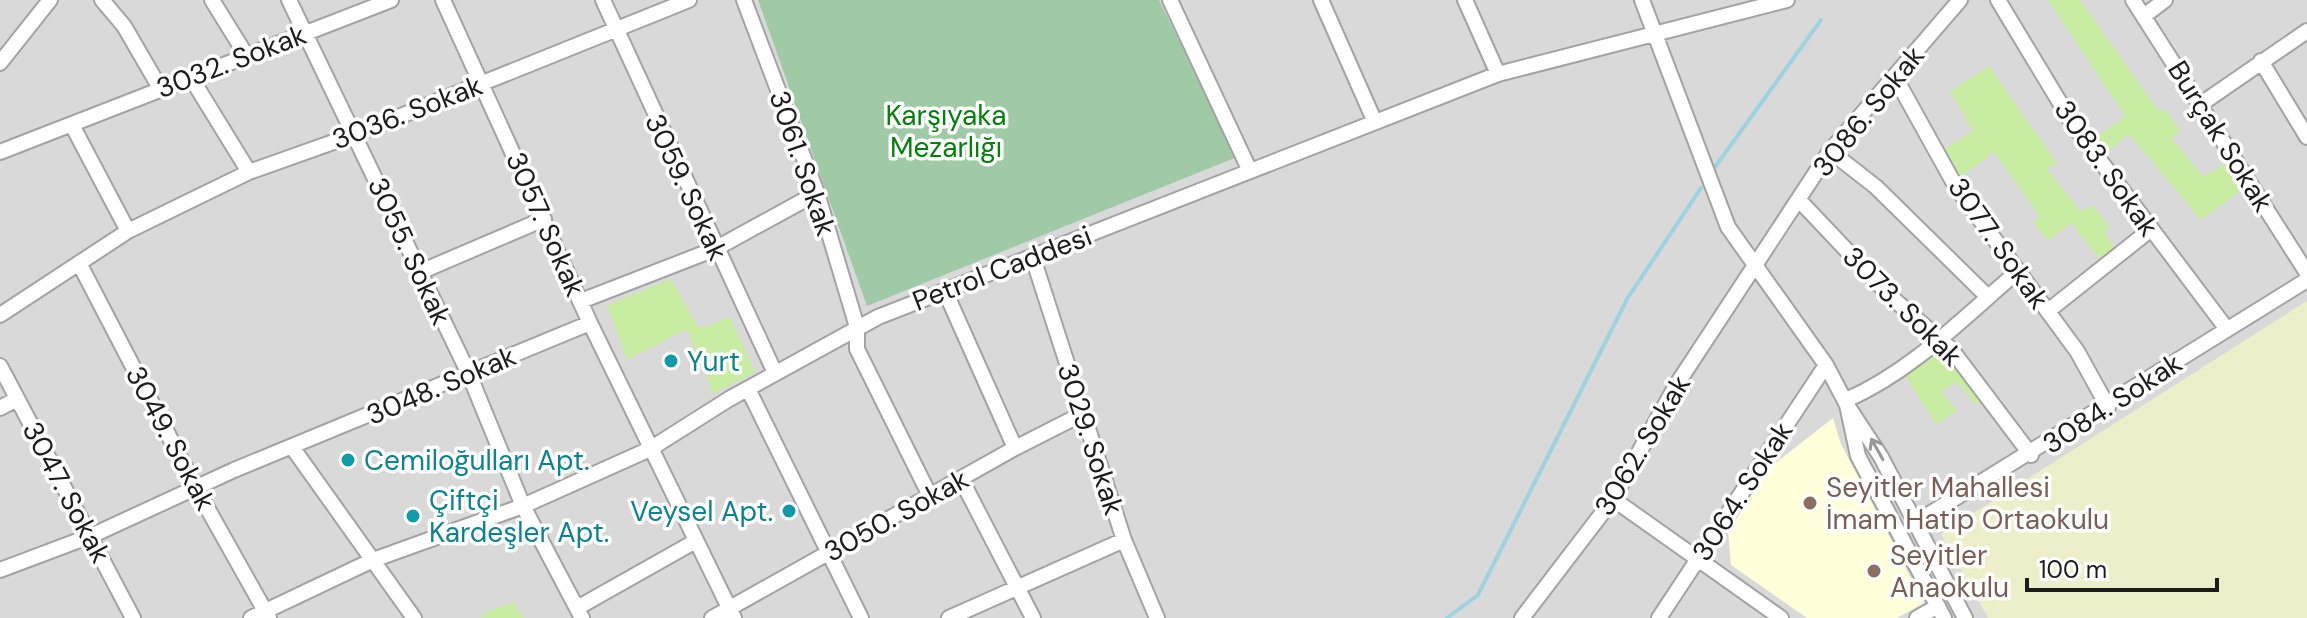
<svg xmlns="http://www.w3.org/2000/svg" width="2307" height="618" font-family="'DM Sans',sans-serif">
<rect width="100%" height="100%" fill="#eeeae1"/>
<path fill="#dad9d9" d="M0,0h2307v618h-2307z"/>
<path fill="#ffffd9" d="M1833,418l8,26 83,159 -27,15h-90l-76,-53 -3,-33 41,-64z"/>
<path fill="#edefca" d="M2307,301v317h-319l-47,-84z"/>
<path fill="#c8eda2" d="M2048,0h32l79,111 7,-2 14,22 -9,7 32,38 25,-14 16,26 -43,32 -72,-86 -24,20 -10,-15 30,-23z
M1989,66l68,97 -10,6 34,43 12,-7 17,23 -6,3 11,18 -14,11 -30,-37 -23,18 -15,-18 7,-6 -46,-65 -35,26 -16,-28 30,-19 -23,-39z
M671,279l28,50 31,-12 25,55 -42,22 -26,-65 -60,31 -20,-55z
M1943,350l40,51 -8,3 -19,-23 -14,11 15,19 -21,14 -33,-53z
M513,602l11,16h-41l-2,-4z"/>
<path fill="#a0c9a6" d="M758,0h401l78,157 -370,149z"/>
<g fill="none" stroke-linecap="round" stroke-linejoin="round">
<path stroke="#9dd2e0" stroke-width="4" d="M1715,167l106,-147
M1447,618l31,-23 149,-296 74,-111"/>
<g stroke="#a3a3a3" stroke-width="18">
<path id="minor" d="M102,0l22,26 36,62
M212,0l34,55
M289,0l180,374 54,132 59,112
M443,0l147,323 144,295
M603,0l172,373
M744,0l73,193 40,134v22l73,147
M1170,0l79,169
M1321,0l53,120
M1465,0l33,74
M1642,0l86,227 98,138 21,40
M1998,0l76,126 152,202
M2133,0l174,273
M2144,16l21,-16
M2261,61l46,76
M0,63l50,-63
M190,76l59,96
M1895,77l61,110 121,164 31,56
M2201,104l106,-73
M72,125l56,106
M1830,151l46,36 112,110
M0,152l391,-152
M1799,200l91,96 61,53 80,106
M1033,258l91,282 33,78
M79,263l117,225 73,130
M420,272l124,-53
M945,291l70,157
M581,301l134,-52 102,-56
M2048,311l102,-81
M0,315l128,-84 121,-59 107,-38 333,-134
M0,366l133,252
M748,389l113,229
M1846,400c65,-28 117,-82 171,-128
M0,408l17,-9
M292,447l122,171
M961,479l72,139
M1613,499l168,119
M1915,523l392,-243
M0,570l93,-35 141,-65 356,-147
M577,608l117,-66
M251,618l122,-58 150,-54 127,-57 79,-50 149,-82 620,-243 289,-74
M712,618l303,-170 67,-34
M949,618l175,-78
M1522,618l91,-119 64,-115 153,-233 130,-151
M1659,618l167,-253
M1917,618l21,-12
M1944,618l-86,-162 -11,-51 34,52 84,161"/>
</g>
<use href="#minor" stroke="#fff" stroke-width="14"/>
</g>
<defs><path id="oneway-shaft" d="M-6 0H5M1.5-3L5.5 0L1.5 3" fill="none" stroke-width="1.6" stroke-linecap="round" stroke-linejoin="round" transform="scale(2)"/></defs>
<use stroke="#999" href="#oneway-shaft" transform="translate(1877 449) rotate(-119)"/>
<g fill="#0f9aa8" stroke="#fff" stroke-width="3">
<circle cx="671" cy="361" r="8"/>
<circle cx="348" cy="460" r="8"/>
<circle cx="789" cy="511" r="8"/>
<circle cx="413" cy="516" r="8"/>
</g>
<g fill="#8d6e63" stroke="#fff" stroke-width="3">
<circle cx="1810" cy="503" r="8"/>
<circle cx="1874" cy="571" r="8"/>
</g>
<g text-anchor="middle" stroke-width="7" stroke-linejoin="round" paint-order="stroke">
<g font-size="28" fill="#1c1c1c" stroke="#fff">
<text transform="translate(231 61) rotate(-21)" y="10">3032. Sokak</text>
<text transform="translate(1868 111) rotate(-51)" y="10">3086. Sokak</text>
<text transform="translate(407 112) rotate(-21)" y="10">3036. Sokak</text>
<text transform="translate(2221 136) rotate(58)" y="10">Burçak Sokak</text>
<text transform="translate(803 163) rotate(71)" y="10">3061. Sokak</text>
<text transform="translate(2107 168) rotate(55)" y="10">3083. Sokak</text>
<text transform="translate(687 187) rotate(65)" y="10">3059. Sokak</text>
<text transform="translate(546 224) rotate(66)" y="10">3057. Sokak</text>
<text transform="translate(1999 243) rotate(55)" y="10">3077. Sokak</text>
<text transform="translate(410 251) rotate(65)" y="10">3055. Sokak</text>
<text transform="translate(1002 268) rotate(-21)" y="10">Petrol Caddesi</text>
<text transform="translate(1903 306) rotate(45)" y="10">3073. Sokak</text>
<text transform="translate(441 385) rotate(-23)" y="10">3048. Sokak</text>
<text transform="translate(2112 403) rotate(-33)" y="10">3084. Sokak</text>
<text transform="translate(171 438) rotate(62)" y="10">3049. Sokak</text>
<text transform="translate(1091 439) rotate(72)" y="10">3029. Sokak</text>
<text transform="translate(1642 445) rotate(-59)" y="10">3062. Sokak</text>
<text transform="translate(1742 491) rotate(-57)" y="10">3064. Sokak</text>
<text transform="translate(67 492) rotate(62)" y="10">3047. Sokak</text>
<text transform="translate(896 515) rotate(-29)" y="10">3050. Sokak</text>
</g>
<g font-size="28" fill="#03810c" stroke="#fff">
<text x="946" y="125">Karşıyaka<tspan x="946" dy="32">Mezarlığı</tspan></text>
</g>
<g font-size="28" fill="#0d838f" stroke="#fff" text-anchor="start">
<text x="687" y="371">Yurt</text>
<text x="364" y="470">Cemiloğulları Apt.</text>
<text x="429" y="510">Çiftçi<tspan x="429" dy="32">Kardeşler Apt.</tspan></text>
<text x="773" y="521" text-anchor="end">Veysel Apt.</text>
</g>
<g font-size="28" fill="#785e54" stroke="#fff" text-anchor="start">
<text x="1826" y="497">Seyitler Mahallesi<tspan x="1826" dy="32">İmam Hatip Ortaokulu</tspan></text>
<text x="1890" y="565">Seyitler<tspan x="1890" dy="32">Anaokulu</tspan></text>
</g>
</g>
<path d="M2027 578v12h190v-12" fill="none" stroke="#1c1c1c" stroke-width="4"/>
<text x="2039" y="578" font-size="24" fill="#1c1c1c" stroke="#ffffff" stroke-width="6" paint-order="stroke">100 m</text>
</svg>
